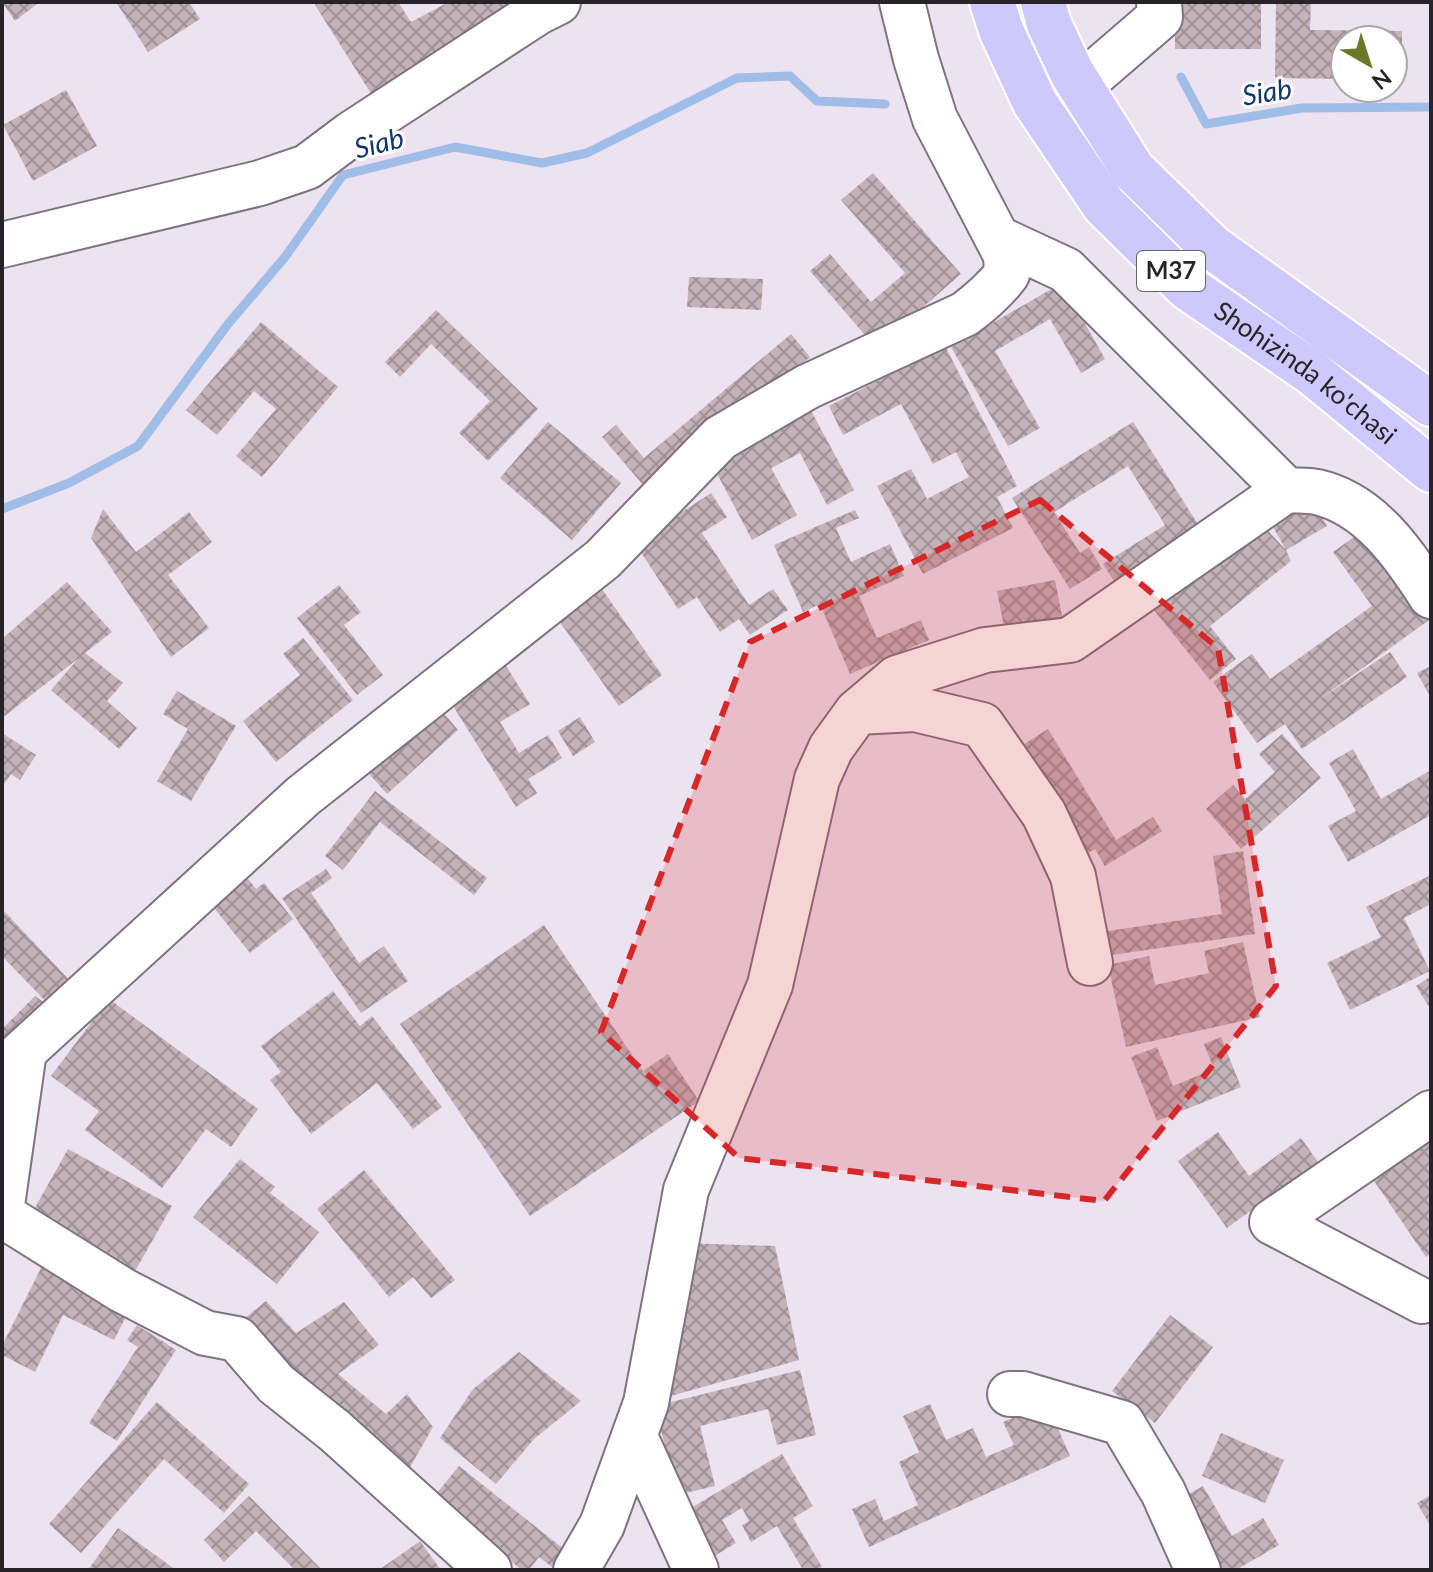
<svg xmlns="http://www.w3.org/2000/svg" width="1433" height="1572" font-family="Lato,sans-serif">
<defs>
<pattern id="building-cross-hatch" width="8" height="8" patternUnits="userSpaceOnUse" patternTransform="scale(2)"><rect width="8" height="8" fill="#c4b2b9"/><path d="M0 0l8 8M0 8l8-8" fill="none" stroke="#9f9096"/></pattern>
</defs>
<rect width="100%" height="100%" fill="#ede2f0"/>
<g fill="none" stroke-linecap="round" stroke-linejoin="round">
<path stroke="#9fbde7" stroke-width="9" d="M1181,77l25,47 96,-16 129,-1
M2,509l67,-26 69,-37 90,-122 57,-67 58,-82 112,-28 87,16 45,-10 150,-75 53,-2 27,25 68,3"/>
</g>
<path fill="url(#building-cross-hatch)" d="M2,2h34l1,2 -22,17z
M116,2h73l11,17 -52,33z
M319,2h79l13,20 38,-20h58l5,9 -81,43 2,2 -61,39 -57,-90z
M1175,2h86v47h-86z
M1276,2h35l-1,28 92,1v49h-9v-40h-48v39l-70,-1z
M66,90l31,56 -64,35 -30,-56z
M873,173l88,101 -85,74 -66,-77 20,-17 41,48 34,-29 -64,-73z
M689,277l74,2 -2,31 -74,-3z
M1062,283l43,76 -24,14 -31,-54 -55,32 45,77 -32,18 -57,-99z
M436,310l102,99 -50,52 -29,-28 31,-32 -59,-57 -31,33 -15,-15z
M261,322l77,65 -76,90 -26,-21 40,-47 -22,-18 -37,44 -31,-25z
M791,334l19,23 -160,136 -48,-56 14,-12 28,33z
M945,346l72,140 -20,11 16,31 -90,46 -46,-88 34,-17 16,30 42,-22 -13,-25 -23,12 -32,-60 -58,31 -14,-29z
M810,409l44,81 -27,15 -27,-52 -29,15 26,47 -45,25 -41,-78z
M548,422l73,61 -49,57 -72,-62z
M1133,422l75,118 -86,54 -19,-30 62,-39 -37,-59 -74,46 26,41 9,-6 13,22 -32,20 -58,-91z
M711,493l16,24 -25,16 47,72 24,-16 15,21 -38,25 -11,-16 -19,13 -23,-35 -19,12 -43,-66z
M1309,495l18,31 -41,24 -18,-32z
M103,509l33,43 53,-40 23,30 -44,33 41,53 -38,29 -80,-119z
M855,510l4,8 -23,10 15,34 39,-18 14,32 -45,20 18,42 44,-18 8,20 -79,34 -30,-70 -17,8 -29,-67z
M1257,519l29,31 5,11 -81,65 26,33 -26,21 -60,-75z
M1364,530l65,90 -112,81 73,-49 17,25 -105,72 -17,-25 -28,19 -44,-61 39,-28 18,25 102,-73 -39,-54z
M1055,580l8,41 -58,11 -8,-41z
M67,582l45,50 -110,86v-79z
M597,582l65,93 -43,31 -66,-94z
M339,585l22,27 -17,13 39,50 -26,20 -60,-77z
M303,638l50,62 -77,62 -33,-41 57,-46 -17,-21z
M84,652l39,31 -16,18 30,27 -18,21 -68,-59z
M501,658l29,46 -30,18 19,31 29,-18 14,23 -34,21 9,14 -21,14 -71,-114z
M1431,666v32l-14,-25z
M177,691l59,35 -45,75 -34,-20 31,-52 -25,-15z
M435,703l23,27 -71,64 -24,-27z
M580,717l15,25 -22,14 -15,-25z
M1048,729l68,111 37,-23 9,14 -57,35 -10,-17 -22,13 -58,-112z
M2,733l34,22 -16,25 -9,-6 -9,13z
M1282,734l39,44 -80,71 -35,-40 27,-24 12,14 30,-27 -16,-18z
M1353,749l28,50 50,-29v45l-83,47 -20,-36 28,-15 -27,-48z
M375,791l112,87 -13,17 -94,-73 -37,48 -18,-14z
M1243,851l12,83 -143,21 -4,-24 114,-17 -9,-58z
M238,866l18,23 8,-6 29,36 -43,34 -47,-59z
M326,869l6,9 -21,15 48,70 25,-17 24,35 -47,32 -79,-115z
M1431,875v29l-27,14 26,53 -80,39 -23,-47 54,-26 -15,-30z
M2,909l74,78 -23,22 -51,-53z
M544,925l99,146 25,-17 31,47 -169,115 -130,-192z
M1243,942l17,75 -134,30 -18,-82 41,-9 6,29 54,-12 -5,-22z
M1431,976v34l-15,-24z
M333,991l27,35 12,-10 70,91 -29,22 -36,-46 -66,51 -41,-54 11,-8 -20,-26z
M35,996l18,13 -51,51v-31z
M109,999l149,110 -27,38 -25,-18 -44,59 -77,-58 14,-19 -48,-35z
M1221,1037l20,50 -84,34 -26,-64 26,-10 16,39 41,-17 -10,-25z
M1431,1129v125l-5,3 -60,-88z
M1218,1132l31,44 52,-38 17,24 -91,66 -49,-67z
M68,1149l104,57 -42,74 -103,-58z
M240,1159l35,28 -5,6 49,39 -42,52 -84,-67z
M364,1170l91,110 -24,18 -18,-21 -24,20 -72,-88z
M682,1243l93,3 24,114 -139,39z
M45,1260l88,43 -19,37 -51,-25 -28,57 -33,-17v-9z
M266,1301l30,32 48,-31 35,43 -41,29 48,40 21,-20 26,33 -23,40 -121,-76 -49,-69z
M1170,1315l43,32 -58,76 -43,-32z
M137,1325l39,25 -59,91 -28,-18 49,-76 -11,-7z
M519,1352l62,49 -47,38 -38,45 -56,-46 33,-49z
M800,1370l16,65 -39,10 -9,-36 -68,17 15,60 -38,9 -22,-89z
M157,1402l92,82 -25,29 -60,-54 -83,94 -32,-29z
M1047,1403l23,53 -201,91 -17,-38 23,-10 9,22 34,-16 -19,-43 20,-10 -16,-36 27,-12 16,36 27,-12 13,29 28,-12 -11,-23z
M1221,1433l63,27 -19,43 -63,-27z
M782,1454l31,52 -20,12 29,49 -6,3h-13l-26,-44 -26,16 -9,-17 7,-4 -7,-13 -20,12 14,23 -30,18 -27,-46z
M459,1466l106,84 -13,17 -13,-10 -10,13h-7l-90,-71z
M1203,1486l29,50 31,-18 16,27 -43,25h-22l-39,-68z
M1431,1495v32l-14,-24z
M249,1496l73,74h-27l-39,-39 -32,31 -20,-22z
M118,1528l58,42h-88z
M420,1541l21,29h-62z"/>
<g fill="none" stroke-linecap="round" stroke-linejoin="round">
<g stroke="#7e7480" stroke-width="48">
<path id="minor" d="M1080,86l80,-69 -1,-15
M2,245l258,-62 47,-16 44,-33 187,-122 20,-10
M1286,490c10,1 21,0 31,2 53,12 87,62 114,104
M857,712l58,-3 67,16 62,89 29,62 17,87
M2,1071l301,-275 300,-237 117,-121 87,-51 158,-73c16,-12 30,-24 42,-40l-1,-19 -71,-136 -19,-60 -14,-57
M2,1205l22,-154
M2,1215l120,75 83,43 32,6 39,45 59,47 154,139
M1422,1301l-150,-79 159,-109
M1010,1394h13l99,29 41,69 35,78
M635,1437l61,133
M576,1570l26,-45 44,-122 40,-213 84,-205 47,-206 14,-31 26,-36 40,-34 88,-28 85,-10 216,-150 -220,-220 -67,-31"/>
</g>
<g stroke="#fff" stroke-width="48">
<g id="major">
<path id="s1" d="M992,2l9,28 34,73 69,102 84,83 123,84 120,98"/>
<path d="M1043,2l6,22 23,49 61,97 79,77 219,157"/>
</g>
</g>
<use href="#minor" stroke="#fff" stroke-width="44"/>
<use href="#major" stroke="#cfc8fd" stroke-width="44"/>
</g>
<path fill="#d62828" fill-opacity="0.2" stroke="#d62828" stroke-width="6" stroke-dasharray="16 10" stroke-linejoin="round" d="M1040,500l178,148 58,338 -172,215 -365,-43 -138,-126 149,-390z"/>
<g text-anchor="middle" stroke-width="6" stroke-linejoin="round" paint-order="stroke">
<rect fill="#fff" stroke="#686568" stroke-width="2" x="1137" y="251" width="68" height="40" rx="6"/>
<g font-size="24" font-weight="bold" fill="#272328">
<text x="1171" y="279">M37</text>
</g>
<g font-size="26" fill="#272328" stroke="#fff">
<text dy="9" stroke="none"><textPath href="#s1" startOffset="496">Shohizinda ko'chasi</textPath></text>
</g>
<g font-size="28" font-style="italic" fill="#12376a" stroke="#fff">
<text transform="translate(1267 92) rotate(-9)" y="10">Siab</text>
<text transform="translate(379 143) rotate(-14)" y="10">Siab</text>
</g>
</g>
<rect width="1433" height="1572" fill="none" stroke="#272328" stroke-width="8"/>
<g transform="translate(1369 64) rotate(141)"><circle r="38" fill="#ffffff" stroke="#a9a7a9" stroke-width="2"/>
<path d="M0-6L14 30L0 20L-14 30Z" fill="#687927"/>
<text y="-12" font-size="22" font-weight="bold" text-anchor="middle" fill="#272328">N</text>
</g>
</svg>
